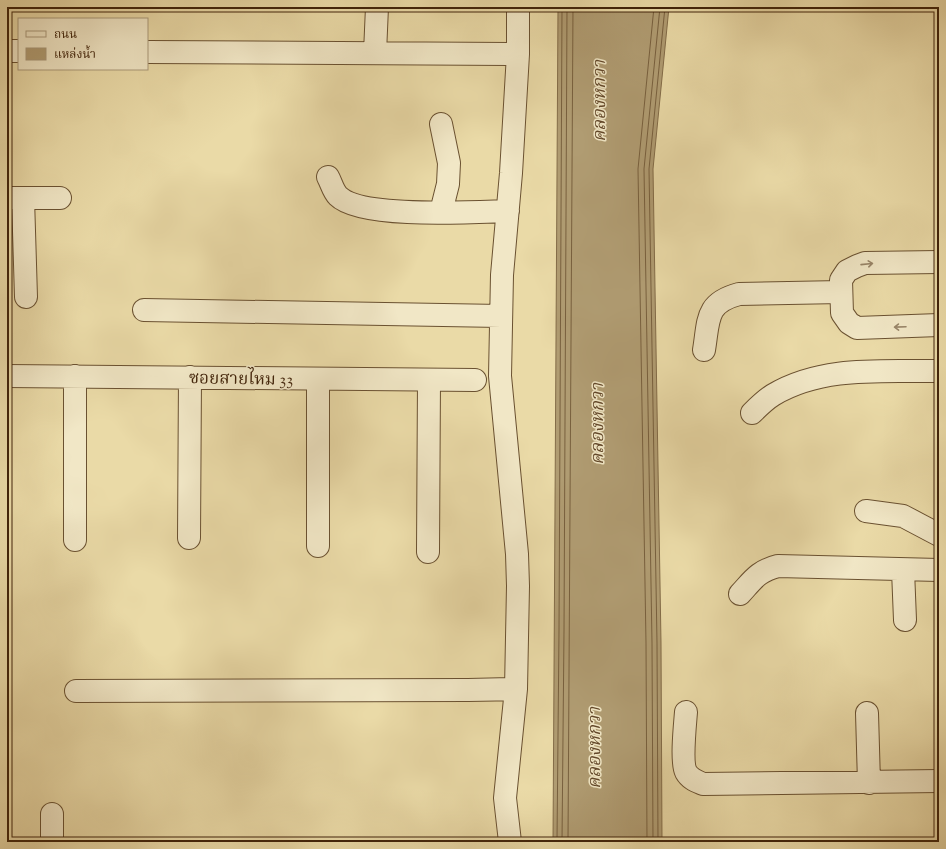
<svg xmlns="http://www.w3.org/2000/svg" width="946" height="849" font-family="'Sorts Mill Goudy','Noto Serif Thai',serif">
<rect width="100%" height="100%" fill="#eadaa7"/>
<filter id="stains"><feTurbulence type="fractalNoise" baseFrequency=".005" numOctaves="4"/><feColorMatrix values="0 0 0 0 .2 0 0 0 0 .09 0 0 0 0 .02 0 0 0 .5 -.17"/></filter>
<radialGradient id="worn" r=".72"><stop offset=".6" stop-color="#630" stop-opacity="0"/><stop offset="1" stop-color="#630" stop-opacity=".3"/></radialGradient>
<path fill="#b09c72" stroke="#836c48" d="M558,7h111l-16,162 8,474 1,199h-109z"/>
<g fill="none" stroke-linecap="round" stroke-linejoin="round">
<path stroke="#78603e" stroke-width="1" d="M557,842l2,-211 3,-624
M562,842l2,-211 3,-624
M568,842l5,-835
M647,842l-1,-199 -8,-474 16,-162
M653,842l-1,-199 -8,-474 16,-162
M658,842l-1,-199 -8,-474 16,-162"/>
<g stroke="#6a5131" stroke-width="24">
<path id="minor" d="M7,51h12
M147,52l371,2
M375,53l2,-46
M328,177c3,5 5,14 10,19 23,23 135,16 170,15
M7,198h53
M23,198l3,99
M441,212l7,-28 1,-21 -8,-39
M939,262l-74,1 -8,3 -10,5 -6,9 1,33 7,10 8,5 82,-3
M144,310l357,6
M704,350c5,-30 1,-47 35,-56l102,-2
M7,376l468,4
M752,413c6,-6 13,-13 21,-18 50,-30 111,-23 166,-24
M866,511l37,5 36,19
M189,538l1,-161
M75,540v-164
M318,546v-167
M428,552l1,-172
M903,570l2,50
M740,594c13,-14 18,-23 38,-28l161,4
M76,691l392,-1 48,-1
M686,712c-1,13 -5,50 0,60 4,7 10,9 17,12l236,-3
M867,713l2,70
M52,842v-28
M510,842l-5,-44 11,-109 2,-103 -1,-32 -17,-178 2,-101 9,-102 7,-119v-47"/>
</g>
<use href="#minor" stroke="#f1e7c6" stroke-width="22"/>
</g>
<defs><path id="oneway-shaft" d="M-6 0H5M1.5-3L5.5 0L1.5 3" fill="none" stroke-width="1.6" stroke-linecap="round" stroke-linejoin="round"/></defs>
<g stroke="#988568">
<use href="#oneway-shaft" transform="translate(867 264) rotate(-6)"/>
<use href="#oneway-shaft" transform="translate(900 327) rotate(178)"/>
</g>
<g text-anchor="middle" stroke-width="3" stroke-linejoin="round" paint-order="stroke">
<g font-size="17" fill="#40230a" stroke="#f1e7c6">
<text transform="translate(241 378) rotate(1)" y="6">ซอยสายไหม 33</text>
</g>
<g font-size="18" font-style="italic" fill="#624729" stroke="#f1e7c6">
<text transform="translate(599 101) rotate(-90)" y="6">คลองหกวา</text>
<text transform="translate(597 424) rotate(-90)" y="6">คลองหกวา</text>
<text transform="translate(594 748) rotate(-90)" y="6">คลองหกวา</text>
</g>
</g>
<rect width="946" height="849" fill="none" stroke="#eadaa7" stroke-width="24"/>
<rect x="8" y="8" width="930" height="833" fill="none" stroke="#40230a" stroke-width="2"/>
<rect x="12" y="12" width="922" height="825" fill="none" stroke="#40230a"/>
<rect x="18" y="18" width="130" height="52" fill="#f1e7c6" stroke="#aa997b"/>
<rect x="26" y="31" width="20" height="6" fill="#f1e7c6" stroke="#aa997b"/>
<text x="54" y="38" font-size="12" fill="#40230a">ถนน</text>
<rect x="26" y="48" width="20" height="12" fill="#b09c72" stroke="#aa997b"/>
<text x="54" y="58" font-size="12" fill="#40230a">แหล่งน้ำ</text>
<rect width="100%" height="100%" filter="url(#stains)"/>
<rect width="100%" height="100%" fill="url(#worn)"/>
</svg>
